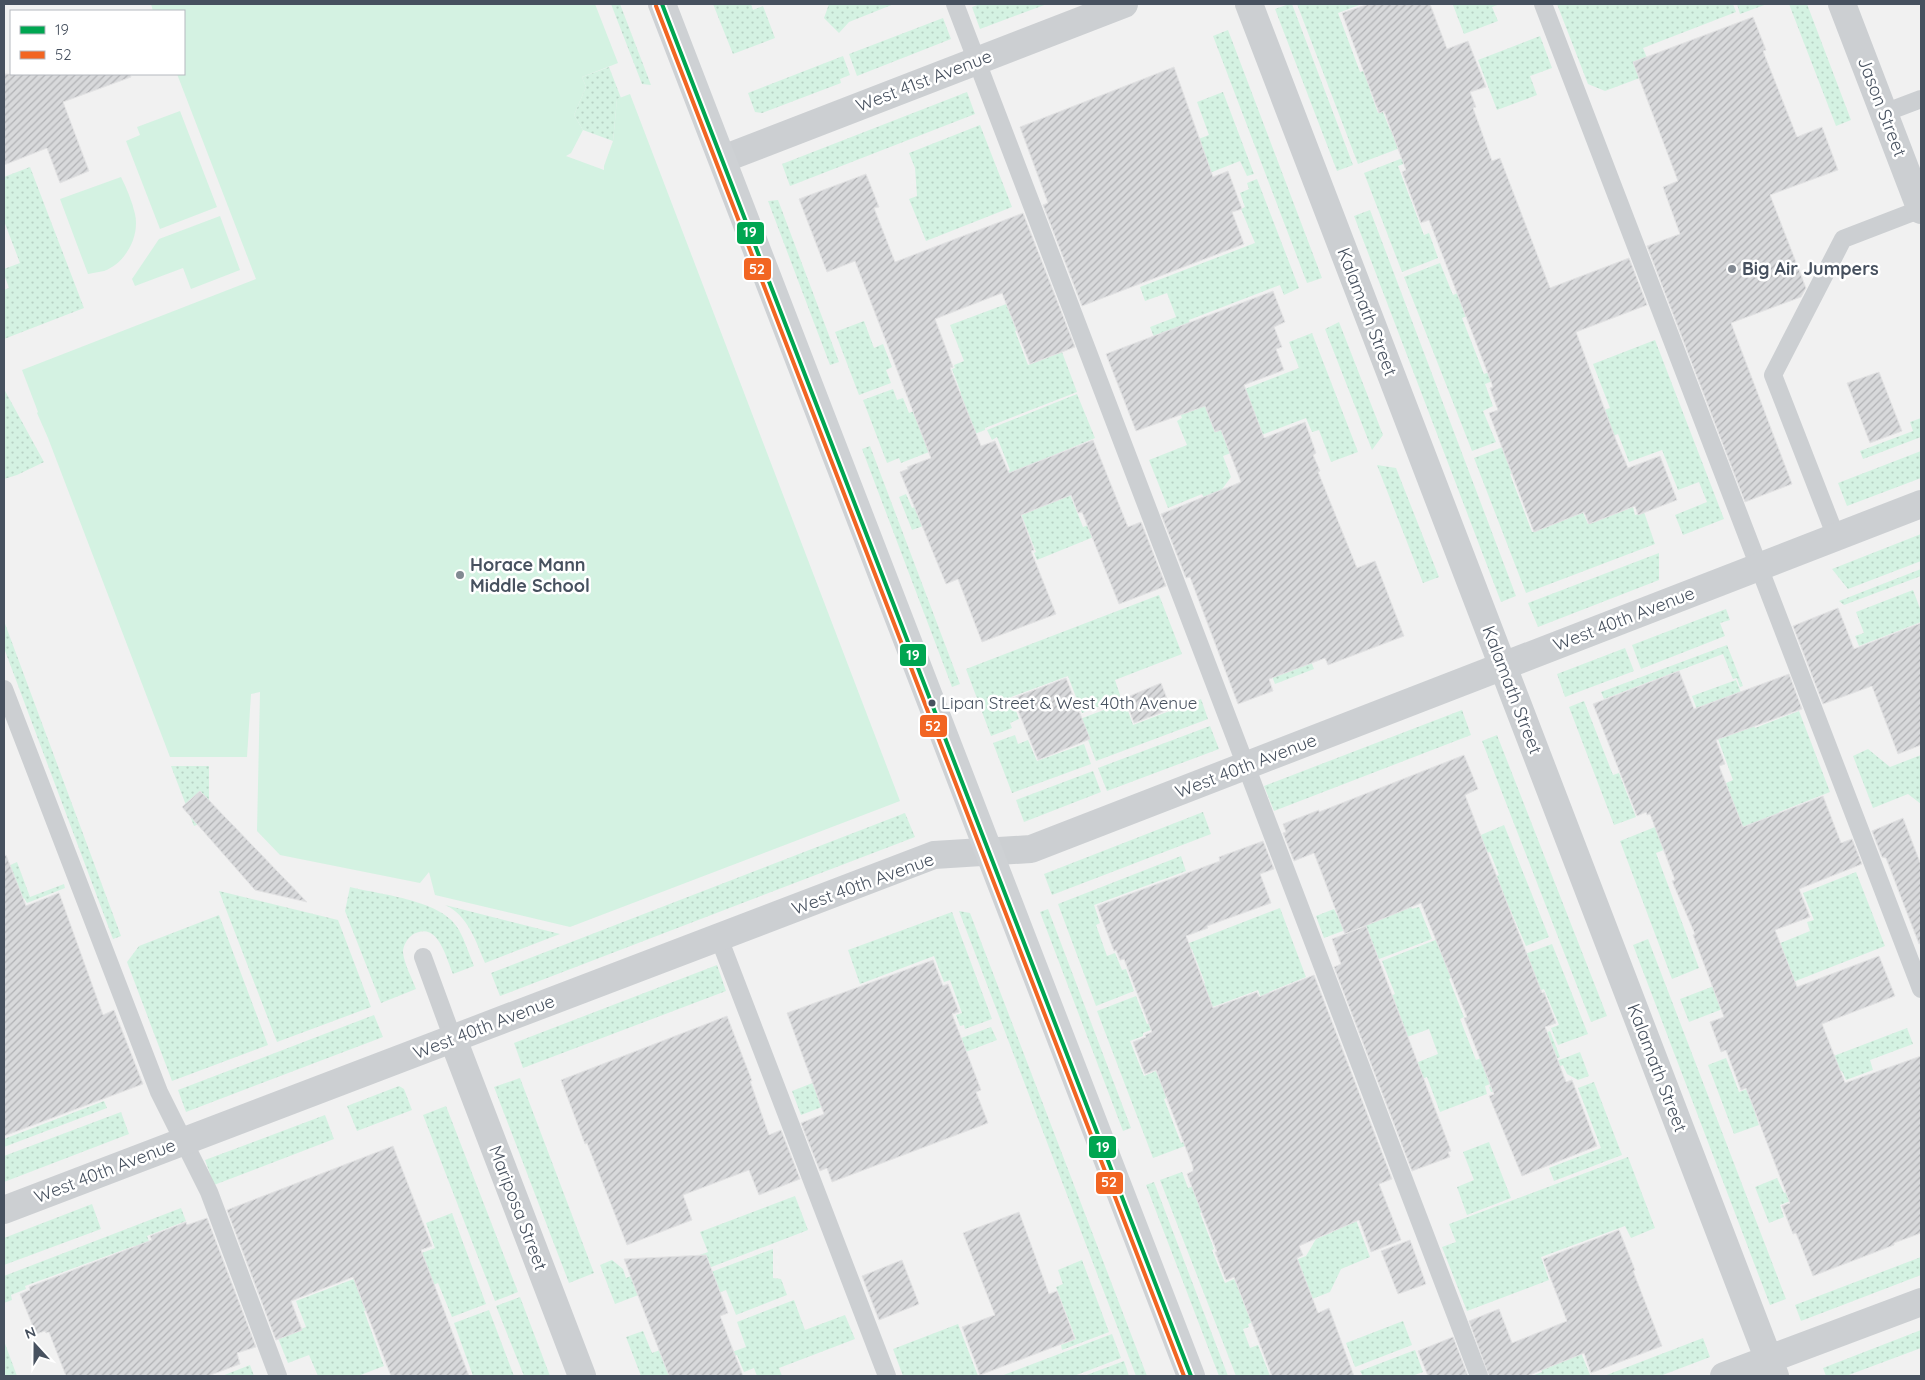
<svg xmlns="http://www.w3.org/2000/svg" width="1925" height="1380" font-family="Quicksand,sans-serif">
<defs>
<pattern id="grass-dots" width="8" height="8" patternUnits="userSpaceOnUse" patternTransform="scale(1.25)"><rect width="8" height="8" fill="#d4f2e2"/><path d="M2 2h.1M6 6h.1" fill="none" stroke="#b7d1c4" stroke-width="1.8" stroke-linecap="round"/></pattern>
<pattern id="building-hatch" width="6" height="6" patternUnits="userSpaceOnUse" patternTransform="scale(1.25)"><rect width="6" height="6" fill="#d8d9db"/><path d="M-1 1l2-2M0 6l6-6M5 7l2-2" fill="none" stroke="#b1b2b5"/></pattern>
</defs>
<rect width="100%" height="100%" fill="#f1f1f1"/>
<path fill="url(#grass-dots)" d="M611,4h9l31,81 -9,-1z
M713,4h38l2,6 10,-4 12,32 -42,16z
M829,4h65l-45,18 -10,11 -15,-15z
M980,4h67l-67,25 -8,-22z
M1289,4h3l61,161 -16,6 -62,-162z
M1297,4h65l-24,9 22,59 6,-2 7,19 -3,2 8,22 5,-1 7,18 32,-12 7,19 -71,27z
M1455,4h45l-8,3 6,14 -34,13 -11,-29z
M1557,4h176l3,8 -93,36 10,25 -48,18 -17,-7z
M1737,4h30l-27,10z
M1789,4h18l44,116 -15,6z
M943,18l8,21 -94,37 -8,-22z
M1228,30l94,248 -15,5 -94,-247z
M1540,36l12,32 -22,8 7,19 -40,15 -19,-50z
M843,56l7,19 -10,4 1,4 -79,30 -7,-1 -7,-19z
M609,67l12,31 -4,1 -4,42 -30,-11 -9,-15 12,-28 -4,-10z
M967,92l8,22 -185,72 -8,-22z
M1223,92l31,82 -7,2 -7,-15 -61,24 -80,-8 110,-42 -12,-33z
M980,125l32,82 -86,34 -17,-42 8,-3 -2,-28 -6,-15z
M1426,149l2,6 -30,11 26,69 5,-2 9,25 -36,14 -38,-99z
M30,167l54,141 -80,31v-49l5,-2 -5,-14v-5l16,-6 -16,-42v-44z
M1257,179l42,109 -15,7 -4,-10 -91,35 2,5 -27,36 -14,-34 26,-10 -9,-24 -22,8 -5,-14 115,-44 -14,-34 4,-2 -5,-14 9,-4 -2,-6z
M778,200l61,162 -9,3 -62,-164z
M1370,210l146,386 -15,6 -147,-386z
M1537,262l-41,43 -34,13 22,56 83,-31 3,8 -85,33 8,22 -10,5 13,31 -24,9 -68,-174 36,-14 13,32z
M1009,303l10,26 -4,2 13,34 34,-13 15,40 -92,36v2l-84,33 -2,-5 -12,5 -24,-63 30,-11 4,11 6,-2 6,15 52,-20 -9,-24 3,-1 -1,-3 10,-4 -14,-36z
M864,321l10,27 9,-4 9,23 -6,3 5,13 -32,12 -24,-63z
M1339,322l44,113 -11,15 -47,-121z
M1312,333l46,119 -27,10 -12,-32 -7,2 -6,-14 -63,24 1,6 -21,8 8,21 -11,15 -16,6 -2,-4 -34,14 -19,-48 38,-15 -10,-24 5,-3 -18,-46 37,34 98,-38 -10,-26z
M1655,340l69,179 -41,16 -8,-20 32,-13 -8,-20 -21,8 -16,-40 -33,12 -11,-28 -43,16 21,-37 14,-5 -17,-44z
M4,389l40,73 -27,13 -13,4z
M1077,394l18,44 -41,17 29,72 35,-14 5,12 -86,35 -3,-7 2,-1 -31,-79 5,-3 -13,-33 -5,3 -5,-10z
M1921,418v19l-58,22 -3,-8 53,-20 -3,-9z
M1537,434l35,16 -62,24 22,58 24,-9 24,-17 8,18 45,-17 2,8 9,-3 11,32 -129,49 -52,-135z
M870,446l90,238 -8,3 -90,-238z
M1921,451v27l-74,28 -9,-23z
M1377,465l19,3 43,109 -16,6z
M988,479l-65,47 -11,4 -13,-33 7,-3 6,14z
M1921,534v27l-73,28 -16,-20z
M1659,553v27l-121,47 -10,-24z
M1921,569v7l-77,29 -5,-4z
M1913,590l8,21v11l-62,24 -4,-10 9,-3 -8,-21z
M1159,595l23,59 -67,26 6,18 -39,15 -14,-37 -57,21 8,22 -9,4 2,5 -21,8 -25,-67z
M1726,609l4,11 -10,3 5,13 -84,33 -9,-24z
M4,621l117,315 -8,3 -109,-291z
M1299,631l15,38 -39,15 -15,-38z
M1727,645l16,41 -3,1 -3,-9 -4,1 -10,-25 -119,45 -3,-7z
M1625,648l9,23 -69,26 -8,-23z
M1736,680l19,48 44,-17 31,81 -51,20 7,21 -42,16 -27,-62 16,-7 -15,-41 -9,3 -17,-46z
M1201,699l7,20 -112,42 -16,-42 45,-17 8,23z
M1584,701l29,74 6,-2 17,44 -22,8 -45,-118z
M1462,710l9,25 -197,76 -10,-25z
M1210,726l9,23 -112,42 -9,-23z
M1015,735l3,9 10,-4 9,21 47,-17 7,20 -79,29 -19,-50z
M1497,735l110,281 -16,6 -109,-281z
M1868,749l22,18 31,-12v49l-13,-10 -35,14 -20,-52z
M171,766h38v54l-15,6z
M1093,771l8,21 -77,30 -8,-22z
M1203,812l8,22 -159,61 -8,-21z
M905,813l10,24 -415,159 -9,-23z
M1665,823l64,2 -73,28 43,115 -27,11 -52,-138z
M1504,825l45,112 -23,9 -16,-37 -62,25 -13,-33 64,-26 -9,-23 -8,3 -8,-17z
M1181,856l5,15 -92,34 6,18 -4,2 11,31 8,-3 7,17 4,-1 8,22 -38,15 -38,-102z
M17,862l13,35 34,-13 1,4 -38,15 -3,-5 -15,7 1,49 -6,-15v-71z
M1856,872l29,74 -92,36 -15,-38 32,-13 -3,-9 7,-2 -11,-27z
M350,887c32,8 93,13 109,43 6,11 10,24 15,36l-21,8c-7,-16 -15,-55 -41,-39 -5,4 -9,11 -9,17 1,12 9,26 13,37l-35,14 -36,-92z
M219,891l119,29 33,87 -94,35z
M1406,894l6,15 7,-2 13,32 -53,20 -15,-36 -40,15 -8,-22 18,-7 3,6z
M445,905l115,29 -75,29c-9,-21 -17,-48 -40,-58z
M1280,908l26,69 -37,15 11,30 -9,3 -13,-35 -56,21 -8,-23 11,-5 -13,-34 -62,24 -3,-6z
M1048,909l83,219 -8,3 -83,-219z
M959,911l11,2 177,463h-11z
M952,912l40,107 -27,10 -1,-4 -4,1 -4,-11 6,-2 -12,-33 -6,2 -10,-26 -74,28 -12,-34z
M219,915l49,130 -96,36 -45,-119 12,-16z
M1443,937l15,38 -9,4 15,38 -4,2 16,41 74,-29 10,26 -75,29 2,8 -47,18 -13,-35 -40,16 4,-20 47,-19 -9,-25 -22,8 -16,-41 4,-2 -13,-33z
M1648,939l138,360 -16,6 -137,-360z
M1552,944l36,90 -30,11 -7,-17 8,-3 -15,-36 -9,3 -10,-38z
M1782,960l8,23 -101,39 -9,-23z
M717,965l9,26 -203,77 -9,-25z
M1136,996l11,28 50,-20 3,7 -57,22v3l-13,5 14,35 12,-5 3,8h3l12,16 -10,4 17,44 11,-4 1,4 -40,15 -56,-147z
M374,1015l9,22 -197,75 -8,-22z
M991,1027l6,13 -196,75 -9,-24 116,-45 5,10z
M1907,1028l6,16 -43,16 3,10 -27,10 -4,-9 -85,33 2,8 -4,1 4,12 -25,9 -26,-69 18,-7 13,34z
M1580,1052l9,24 -11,4 -11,-6 -4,-9 -72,27 -2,-5z
M520,1078l74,195 -25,10 -75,-196z
M1594,1082l28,73 -68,26 -5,-13 52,-20 -23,-60z
M399,1086l5,3 8,21 -55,21 -10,-25z
M104,1101l3,7 -103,39v-8z
M446,1106l72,186 -23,9 -72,-186z
M121,1112l8,22 -125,48v-26z
M325,1115l9,24 -120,46 -9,-25z
M1489,1142l22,56 -44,17 -10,-28 17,-7 -11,-28z
M1882,1155l4,9 -106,41 4,12 -15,6 -14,-36 22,-9 7,15z
M1628,1157l27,71 -24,10 -6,-12 -84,31 8,23 -82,31 -25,-64 14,-5 -7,-18z
M1182,1172l6,16 9,-3 10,25 -7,3 14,36 -2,1 13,33 9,-4 2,4 70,-27 10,-17 17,-7 -8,-18 31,6 14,37 -29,12 -11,23 -82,32 1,3 -6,2 7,19 8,-3 12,31h-34l-76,-196z
M1154,1182l74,194h-9l-73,-191z
M795,1196l13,34 -193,74 -15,-39 12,-5 11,9 3,9 12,-5 2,4 68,-25 -8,-20z
M92,1204l9,25 -97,36v-27z
M181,1208l5,13 -39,15 7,18 -20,-8 -109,40 1,3 -15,6 1,5 -8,3v-27z
M452,1213l34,91 -34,13 -14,-34 -74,28 20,55 -26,10h-40l-9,-21 -21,8 -10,-25 28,-11 -10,-26 139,-53 -9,-25z
M773,1249v29l8,1 6,16 -51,20 -10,-25 -13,5 -61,-1z
M1921,1257v18l-120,46 -6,-16z
M1082,1260l27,72 -47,18 -1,-5 15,-6 -20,-52 7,-3 -5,-14z
M520,1297l30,79h-26l-28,-70z
M794,1300l11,30 40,-15 10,24 -76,29 3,8h-25l-3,-8 -10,4 -7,-17 -45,18 37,-20 17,-6 -9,-25z
M489,1310l25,66h-41l-19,-53z
M1403,1321l9,24 -57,22 -9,-24z
M958,1324l20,52h-75l-10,-27z
M1921,1330v18l-75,28h-20l-3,-8z
M643,1331l9,22 16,-6 12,29h-39l-15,-39z
M1112,1334l9,24 -47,18h-73z
M1529,1338l51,12 10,25 -58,1 10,-4z
M1703,1338l7,19 -50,19h-56z
M4,1341l13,35h-13z
M1415,1350l8,22 -11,4h-49l-3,-5z
M1124,1361l5,15h-45z
M250,1365l4,11h-32z"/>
<path fill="#d4f2e2" d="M151,4h444l23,59 -36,14 4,10 -12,28 9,15 -12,23 -5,3 38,14v-4l9,-25 4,-42 13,-5 270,707 -330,126 -135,-32 -6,-23 -9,11 -140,-28 -23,-24 3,-139 -9,2 -4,63h-77l-122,-319 -11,-25 1,-1 -16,-42 234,-91 -79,-205h7v-63h-31z
M180,111l37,96 -57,22 -34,-88 14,-6 -3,-8z
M121,177c6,12 11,24 14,37 5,22 -9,49 -31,57 -5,1 -11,2 -16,3l-28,-75z
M220,216l20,54 -49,19 -8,-21 -48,18 -3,-7 27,-40z"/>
<path fill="url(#building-hatch)" stroke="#e3e3e4" d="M1369,4h61l17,45 21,-8 18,46 -16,5 6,15 -3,1 19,53 8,-3 50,130 79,-30 18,47 -71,27 40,108 12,28 32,-12 17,44 -39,15 -3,-9 -46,18 -5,-12 -50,20 -45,-119 9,-3 -8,-22 3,-1 -64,-167 -8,3 -19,-51 4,-2 -22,-59 -5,2 -37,-100z
M1753,17l13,33 -3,1 34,86 25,-10 16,43 -68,25 36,93 -5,9 -70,26 61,161 -47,18 -98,-256 33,-12 -17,-47 15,-6 -45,-119z
M1174,67l39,110 15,-6 14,38 -10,3 12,32 -162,62 -39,-101 5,-2 -28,-76z
M4,74h126l1,3 -68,25 26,69 -29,12 -13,-35 -43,17z
M866,174l13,33 -5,1 21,54 128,-49 52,134 -45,17 -28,-71 -67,26 18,48 -3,1 31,78 14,-5 14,32 84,-33 35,87 13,-5 25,64 -47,18 -37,-92 -4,1 -7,-18 -50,20 13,35 -3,1 25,63 -74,28 -24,-63 -12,5 -46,-112 8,-3 -1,-2 24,-9 -76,-197 -28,11 -28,-73z
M1273,291l12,31 -11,5 8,20 -6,2 8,21 -40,15 20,53 41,-16 11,31 -3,2 7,16 -2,1 39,96 18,-7 29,75 -76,29 -3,-7 -56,21 4,12 -35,13 -48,-127 -4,1 -25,-64 80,-32 -20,-52 -6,2 -10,-26 -69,25 -30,-77z
M1879,372l23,59 -32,12 -23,-60z
M1838,608l16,41 67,-26v122l-23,9 -26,-68 -49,18 -30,-78z
M1679,671l15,38 95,-35 13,35 -86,31 9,24 -6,2 24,61 80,-31 18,47 11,-4 10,25 -63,25 11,28 -35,13 22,57 82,-31 16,40 -73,28 23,59 76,-27v177l-27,10v2l-81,31 -17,-43 -3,1 -11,-28 8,-3 -44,-115 -5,2 -15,-40 -5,2 -11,-30 14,-5 -31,-82 2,-1 -23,-53 3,-1 -25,-66 -3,1 -1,-3 -9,4 -44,-112z
M1066,678l24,61 -52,21 -25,-62z
M1161,683l10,26 -37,14 -9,-25z
M1464,755l14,34 -13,6 77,198 2,-1 12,31 -11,4 21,55 6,-2 25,66 -75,30 -33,-80 5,-2 -30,-76 3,-1 -46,-114 -76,31 -31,-81 -20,8 -11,-28 3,-1 -3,-8 36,-14v2z
M200,791l107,111 -52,-12 -73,-83z
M1903,818l18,47v78l-2,1 -33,-86 -4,-1 -10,-26z
M1263,841l11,28 -14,5 11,29 -64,23 1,2 -22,8 27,72 44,-16 2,5 55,-22 78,204 -13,5 22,56 -30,12 -12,-32 -60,26 4,9 -6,3 21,55 11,-5 25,68h-82l-38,-99 -8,3 -11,-28h2l-30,-78 6,-3v-4l-37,-97 -11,4 -12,-32 13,-5 -1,-2 7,-3 -28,-73 -4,1 -4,-10 -2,1 -17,-45 123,-45 -1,-4z
M6,855l20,51 33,-13 44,122 11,-5 29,74 -139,52v-280z
M1366,926l85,225 -3,1 2,5 -38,14 -78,-204 7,-3 -9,-25z
M933,960l10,26 5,-2 11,28 -7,2 29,76 -5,2 12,31 -156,59 -5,-14 -7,3 -19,-48 23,-9 -37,-101z
M727,1016l25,65h-2l19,54 12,-5 19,49 -41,16 -10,-25 -66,25 9,25 -65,25 -40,-102 -2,1 -24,-64z
M393,1146l39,100 -11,4 48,126h-78l-38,-99 -62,24 11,29 -26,10 -49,-130z
M1019,1212l30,82 8,-3 18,48 -95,36 -18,-48 33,-12 -32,-82z
M207,1218l49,129 -19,6 3,11 -32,12h-142l-17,-44 -3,1 -1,-2 -9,3 -16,-40 10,-4 -1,-3 123,-47 -2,-4 36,-14 1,3z
M1619,1230l16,40 -2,1 29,75 -71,27 -7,-20 -57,23h-38l-20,-55 30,-12 13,34 55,-22 -24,-62z
M1410,1240l16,44 -28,10 -17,-43z
M706,1255l22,58 -8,3 23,60h-74l-45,-117z
M902,1260l17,44 -40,16 -17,-44z
M1453,1337l15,39h-40l-10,-25z"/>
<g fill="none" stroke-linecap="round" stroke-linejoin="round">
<path stroke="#cccfd2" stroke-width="18" d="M955,4l524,1372
M1543,4l378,985
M1884,113l37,-14
M1836,537l-63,-162 70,-136 78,-30
M4,689l155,403 50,100 69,184
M719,938l168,438
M423,957l30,82"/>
<path stroke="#cccfd2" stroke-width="28" d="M1249,4l526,1372
M1842,4l79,206
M723,159l401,-155
M453,1039l129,337
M4,1210l930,-355 97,-6 890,-345
M1724,1376l197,-74"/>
<path stroke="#ced1d4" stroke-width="28" d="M662,4l529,1372"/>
<g stroke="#fff" stroke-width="8">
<path id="bus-1" d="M662,4l529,1372"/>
</g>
<g stroke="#fff" stroke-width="8">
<path id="bus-2" d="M656,6l528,1370"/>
</g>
<use href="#bus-1" stroke="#00a651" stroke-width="4"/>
<use href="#bus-2" stroke="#f26522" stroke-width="4"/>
</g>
<g fill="#828992" stroke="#fff" stroke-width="2">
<circle cx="1732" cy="269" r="5"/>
<circle cx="460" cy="575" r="5"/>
</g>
<circle fill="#47515f" stroke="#fff" stroke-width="2" cx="932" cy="703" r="4.5"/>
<g text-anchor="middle" stroke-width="5" stroke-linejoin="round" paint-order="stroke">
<g font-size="17" fill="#47515f" stroke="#fff" text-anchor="start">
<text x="941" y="709">Lipan Street &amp; West 40th Avenue</text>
</g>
<g font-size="18" fill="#47515f" stroke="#fff">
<text transform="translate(924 81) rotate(-21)" y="6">West 41st Avenue</text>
<text transform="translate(1882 107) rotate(69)" y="6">Jason Street</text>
<text transform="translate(1367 312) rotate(69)" y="6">Kalamath Street</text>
<text transform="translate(1624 619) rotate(-21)" y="6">West 40th Avenue</text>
<text transform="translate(1512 690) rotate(69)" y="6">Kalamath Street</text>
<text transform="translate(1246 766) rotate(-21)" y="6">West 40th Avenue</text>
<text transform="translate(863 884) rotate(-20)" y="6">West 40th Avenue</text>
<text transform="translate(484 1027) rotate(-21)" y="6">West 40th Avenue</text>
<text transform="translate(1657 1068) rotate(69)" y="6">Kalamath Street</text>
<text transform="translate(105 1171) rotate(-21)" y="6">West 40th Avenue</text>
<text transform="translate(518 1208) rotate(69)" y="6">Mariposa Street</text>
</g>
<g font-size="18" font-weight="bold" fill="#47515f" stroke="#fff" text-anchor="start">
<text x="1742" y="275">Big Air Jumpers</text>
<text x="470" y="571">Horace Mann<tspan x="470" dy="21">Middle School</tspan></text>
</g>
</g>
<g stroke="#fff" stroke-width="2">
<rect x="736" y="221" width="29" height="24" rx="5" fill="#00a651"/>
<rect x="743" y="257" width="29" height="24" rx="5" fill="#f26522"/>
<rect x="899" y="643" width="28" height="24" rx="5" fill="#00a651"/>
<rect x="919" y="714" width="29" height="24" rx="5" fill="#f26522"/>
<rect x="1088" y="1135" width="29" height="24" rx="5" fill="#00a651"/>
<rect x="1095" y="1171" width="29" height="24" rx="5" fill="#f26522"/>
</g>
<g font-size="14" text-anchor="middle" font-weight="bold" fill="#fff">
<text x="750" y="237">19</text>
<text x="757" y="274">52</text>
<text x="913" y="660">19</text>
<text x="933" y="731">52</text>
<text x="1103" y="1152">19</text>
<text x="1109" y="1187">52</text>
</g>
<rect width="1925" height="1380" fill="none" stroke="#47515f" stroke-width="10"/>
<rect x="10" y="10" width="175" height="65" fill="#ffffff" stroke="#b5b9bf"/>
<rect x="20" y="26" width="25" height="8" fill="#00a651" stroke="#b5b9bf"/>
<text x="55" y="35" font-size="15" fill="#47515f">19</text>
<rect x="20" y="51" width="25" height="8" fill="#f26522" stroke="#b5b9bf"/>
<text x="55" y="60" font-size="15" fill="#47515f">52</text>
<g transform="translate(35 1345) rotate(339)" stroke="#ffffff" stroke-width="4" paint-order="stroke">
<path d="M0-4L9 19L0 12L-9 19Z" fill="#47515f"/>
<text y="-8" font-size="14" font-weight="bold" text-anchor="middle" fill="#47515f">N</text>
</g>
</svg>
